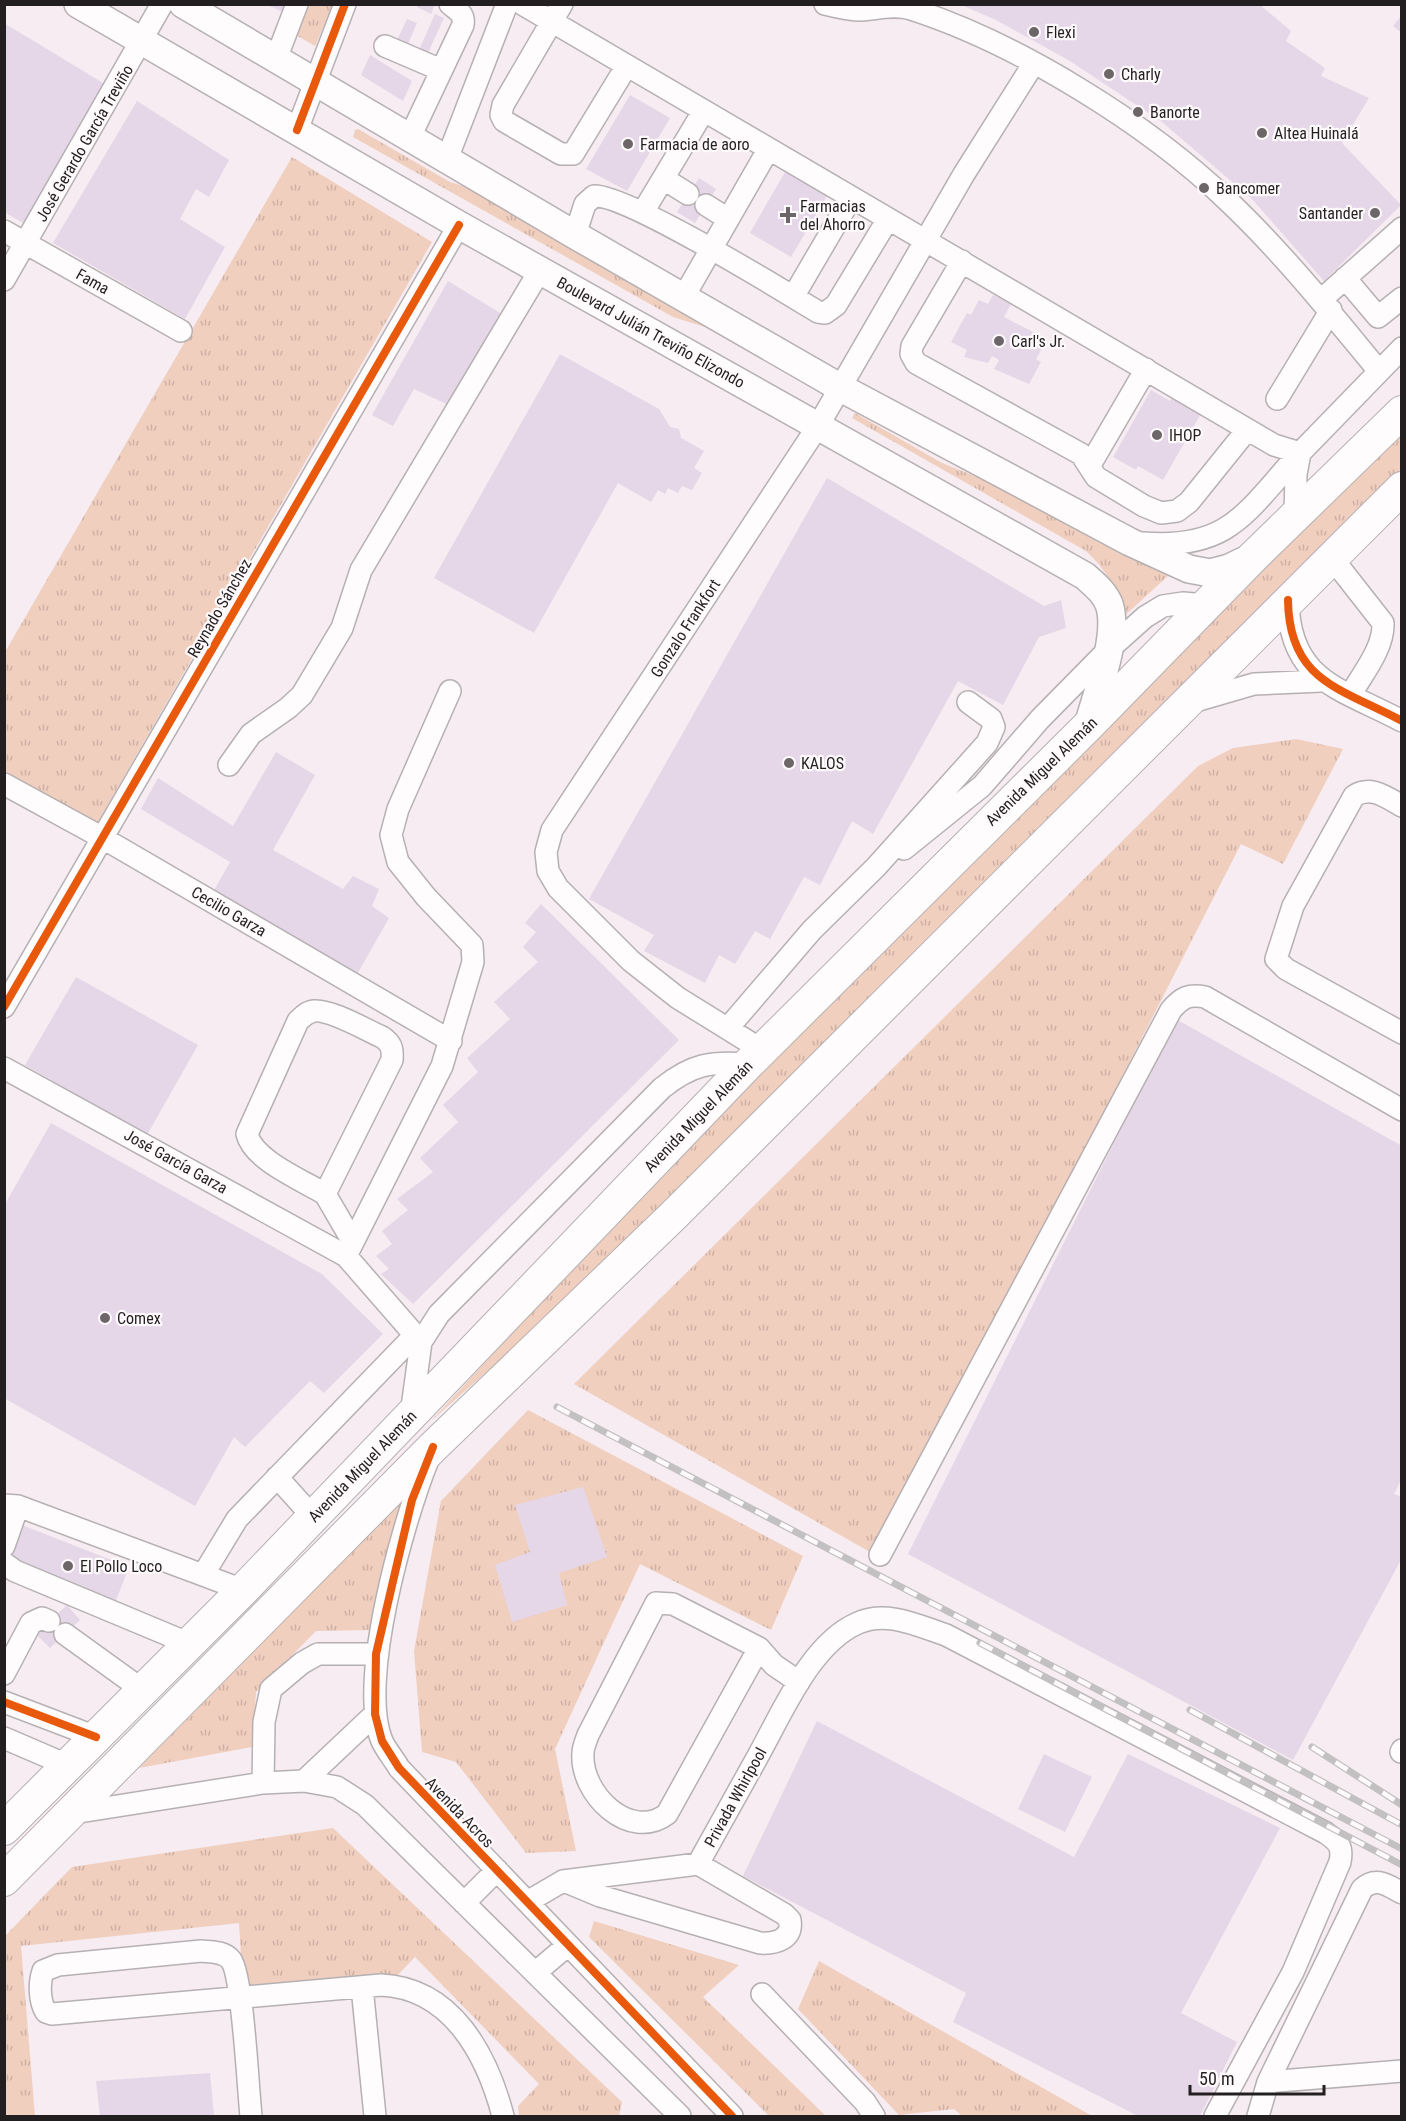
<svg xmlns="http://www.w3.org/2000/svg" width="1406" height="2121" font-family="'Roboto Condensed',sans-serif">
<defs>
<pattern id="grass-tufts" width="24" height="20" patternUnits="userSpaceOnUse" patternTransform="scale(1.5)"><rect width="24" height="20" fill="#f0cfbf"/><path d="M3 7l-1-3M5 7V3M7 7l1-3M15 17l-1-3M17 17v-4M19 17l1-3" fill="none" stroke="#ceb1a4"/></pattern>
</defs>
<rect width="100%" height="100%" fill="#f6ecf1"/>
<path fill="url(#grass-tufts)" d="M305,5h28l-18,41 -21,-12z
M358,129l92,53 39,12 298,175 -3,3 -79,-45 -32,-10 -320,-180 2,-7z
M292,157l140,85 -337,585 -90,-51v-124z
M855,413l87,50 53,21 175,90 -50,46c-2,-31 -12,-48 -34,-69l-234,-133z
M1401,424v46l-111,106 -229,235 -483,480 -147,130 241,-261z
M1296,739l47,10 -60,115 -42,-20 -364,712 -303,-172 624,-618 35,-18z
M528,1410l275,146 -32,74 -131,-66 -85,185 21,102 -50,2 -70,-91 -34,-10 -8,-101 27,-150z
M400,1503l-30,127 -54,1 -60,61 -4,55 -113,21z
M333,1828l289,274 -3,14h-100l-1,-10 21,-22 -124,-127 -19,20 -153,11 -4,-65 -218,23 14,170h-30l-1,-179 68,-70z
M594,1921l145,44 -36,32 123,119h-57l-180,-179z
M819,1961l273,155h-130l-8,-7 -55,6 -101,-106z"/>
<path fill="#f0cfbf" d="M14,2085l3,31h-12v-30z"/>
<path fill="#e5d7e7" d="M265,4h26l-3,10z
M418,4h17l-4,10 -14,-7z
M959,4h300l32,27 -5,10 39,27 -4,8 48,22 -27,45 59,62 -77,76 -72,-82 -90,-77 -92,-61 -74,-41z
M435,14l9,4 -17,37 -9,-3z
M1402,15v18l-9,-7z
M407,19l10,4 -9,21 -11,-4z
M4,23l104,63 -81,139 -23,-13z
M370,55l42,26 -9,20 -42,-26z
M630,95l40,23 -43,73 -41,-22z
M137,101l92,59 -20,37 -13,-8 -16,30 45,28 -40,72 -132,-76z
M785,172l42,24 -36,61 -41,-24z
M699,178l17,11 -21,34 -18,-11z
M448,281l57,35 -52,91 -39,-18 -21,37 -21,-11z
M993,295l18,9 -7,13 43,22 -11,20 5,3 -12,22 -35,-15 5,-9 -7,-4 -4,7 -24,-6 3,-7 -16,-8 16,-29 4,2 8,-15 9,4z
M560,354l99,55 11,18 9,2 2,9 23,13 -10,17 8,5 -10,17 -10,-4 -4,7 -10,-5 -3,6 -7,-4 -7,12 -33,-19 -84,150 -100,-55z
M1151,390l19,11 3,-5 29,16 -39,68 -25,-14 -2,4 -23,-13z
M827,478l217,128 17,-6 5,28 -27,9 -36,68 -45,-24 -85,153 -21,-13 -32,64 -16,-8 -34,62 -15,-8 -20,33 -16,-9 -14,28 -61,-32 10,-16 -65,-36z
M276,752l39,23 -42,75 70,39 10,-13 26,13 -7,17 17,12 -33,58 -143,-84 17,-30 -89,-53 17,-31 75,48z
M541,904l138,136 -266,264 -32,-30 8,-5 -13,-13 16,-12 -10,-13 26,-21 -11,-11 36,-27 -13,-14 38,-36 -15,-17 35,-33 -11,-14 43,-39 -16,-17 44,-40 -15,-15 13,-15 -11,-9z
M76,977l122,68 -51,90 -122,-70z
M1176,1019l226,127v332l-8,16 8,3v61l-109,202 -385,-206z
M51,1123l271,151 61,60 -59,59 -14,-12 -65,66 -11,-10 -39,69 -191,-108v-192z
M583,1487l24,70 -48,16 8,32 -55,17 -17,-57 35,-13 -15,-47z
M22,1525l107,42 -16,41 -106,-43z
M67,1605l13,15 -30,28 -14,-14z
M817,1721l257,136 54,-103 152,74 -99,185 56,29 -37,74h-62l-185,-94 13,-29 -223,-117z
M1044,1754l48,23 -27,55 -47,-23z
M210,2073l4,43h-114l-4,-35z"/>
<g fill="none" stroke-linecap="round" stroke-linejoin="round">
<g stroke="#b6b0b3" stroke-width="24">
<path id="minor" d="M522,4l752,441 26,8c-54,58 -69,97 -157,90
M562,4l-59,101 -2,10 3,6 57,33h12l53,-87
M825,4c12,3 24,6 36,6 16,-1 34,-6 50,-1 106,34 237,115 317,192 55,52 102,111 151,170
M385,46l56,24
M276,59l21,-55
M297,130l48,-126
M410,137l53,-112c2,-11 -5,-14 -13,-21
M447,159l60,-155
M664,179l24,15
M706,205l22,14
M643,212l60,-100
M4,231l177,100
M575,235l10,-31 9,-8c32,-2 188,94 224,116l7,1 11,-8 52,-86
M962,261l-50,85 -1,8 5,9 165,91 15,23 48,29 17,7 16,-2 12,-9 58,-72
M1345,278l33,39 24,-19
M4,280l158,-276
M793,297l58,-99
M683,298l85,-148
M1322,299l80,-71
M1277,399l54,-89
M1090,465l56,-96
M1295,515l1,-41 4,-21 102,-105
M1332,558l51,65c1,25 -20,50 -32,71
M1288,600c1,81 52,88 114,121
M1192,702l62,-18 67,-3
M229,765l22,-31 37,-26 14,-13 40,-67 19,-58 179,-300
M4,784l97,53 350,204
M1402,806c-16,-9 -31,-21 -48,-10l-61,110 -17,53 10,10 116,64
M904,849l78,-63 58,-67 67,-68 38,-34 18,-11 20,-3 23,2
M4,1007l455,-782
M728,1028l84,-98 64,-63 111,-124 7,-16 -3,-8 -23,-17
M762,1050l-84,-52 -47,-37 -73,-73 -10,-17 -2,-19 6,-22 266,-404 146,-252 70,-111
M4,1068l342,188 75,86
M325,1194c-23,-14 -72,-34 -78,-60l51,-113c5,-5 9,-9 16,-10 16,-2 52,19 68,26 9,6 11,11 10,23l-67,134 28,48
M346,1256l96,-190 31,-104 -1,-17 -46,-48 -28,-35 -7,-27 7,-26 52,-118
M411,1415l10,-73 18,-28 223,-226c30,-24 49,-27 86,-24
M428,1460c-24,59 -71,222 -46,281 4,9 12,18 17,27l333,348
M277,1477l36,40
M4,1505l14,1 225,84
M4,1546l14,-40
M880,1555l291,-545c11,-13 18,-16 34,-13l197,113
M4,1563l11,8 175,73
M203,1575l34,-56 178,-184
M65,1634l79,57
M759,1648l-92,166c-37,28 -87,-20 -84,-61 0,-6 3,-12 5,-18l68,-132 17,1 86,44 15,17 25,17
M4,1674l27,-51 11,-5 7,3
M4,1702l92,35
M4,1738l63,27
M1401,1752l1,-2
M304,1781l71,-67
M263,1783l1,-61 7,-33 31,-26 16,-9h58
M73,1813l190,-30 41,-2 33,6 28,18 315,311
M564,1881l36,15 160,47c16,1 33,-4 30,-23l-6,-6 -86,-50
M1402,1893c-15,-8 -26,-17 -40,-4l-94,193 134,-11
M527,1902l36,-21 135,-17c20,-36 40,-72 60,-108 24,-43 53,-113 100,-133 29,-13 61,3 88,12l380,198c13,9 17,14 14,29l-47,110 -78,144
M464,1903l33,-33
M535,1973l33,-28
M362,1987l13,129
M762,1994l103,108 9,14
M251,2116c-3,-27 -8,-139 -20,-156 -7,-9 -20,-8 -30,-9l-143,14 -15,6c-4,12 -4,30 3,41l6,2 329,-29c71,3 106,70 122,131
M1258,2116l10,-34"/>
</g>
<g stroke="#b6b0b3" stroke-width="30">
<path id="major" d="M78,4l381,221 626,351c10,9 19,16 24,28 11,31 -13,91 -21,122
M183,4l392,231 266,153 289,154 59,27 21,4 19,-5 21,-10"/>
</g>
<g stroke="#b6b0b3" stroke-width="34">
<path id="highway" d="M4,1829l239,-239 505,-526 340,-338 166,-170 148,-144
M4,1880l429,-433 241,-232 728,-727"/>
</g>
<use href="#minor" stroke="#fefcfd" stroke-width="21"/>
<use href="#major" stroke="#fefcfd" stroke-width="27"/>
<use href="#highway" stroke="#fefcfd" stroke-width="32"/>
<g stroke="#c2c0c1" stroke-width="7">
<path id="rail" d="M557,1407l845,442
M980,1643l422,222
M1190,1710l212,115
M1312,1747l90,58"/>
</g>
<use href="#rail" stroke="#fefafc" stroke-width="4.5" stroke-dasharray="14" stroke-linecap="butt"/>
<g stroke="#fefafc" stroke-width="11">
<path id="cycleway" d="M297,130l48,-126
M1288,600c1,81 52,88 114,121
M4,1007l455,-782
M433,1447l-21,53 -36,154 -1,60 7,27 17,27 333,348
M4,1702l92,35"/>
</g>
<use href="#cycleway" stroke="#e8590c" stroke-width="8"/>
</g>
<g fill="#6d6669" stroke="#fefafc" stroke-width="2">
<circle cx="1034" cy="32" r="6"/>
<circle cx="1109" cy="74" r="6"/>
<circle cx="1138" cy="112" r="6"/>
<circle cx="1262" cy="133" r="6"/>
<circle cx="628" cy="144" r="6"/>
<circle cx="1204" cy="188" r="6"/>
<circle cx="1375" cy="213" r="6"/>
<path d="M785 206h6v6h6v6h-6v6h-6v-6h-6v-6h6z"/>
<circle cx="999" cy="341" r="6"/>
<circle cx="1157" cy="435" r="6"/>
<circle cx="789" cy="763" r="6"/>
<circle cx="105" cy="1318" r="6"/>
<circle cx="68" cy="1566" r="6"/>
</g>
<g text-anchor="middle" stroke-width="4.5" stroke-linejoin="round" paint-order="stroke">
<g font-size="16" fill="#231e20" stroke="#fefafc" text-anchor="start">
<text x="1046" y="38">Flexi</text>
<text x="1121" y="80">Charly</text>
<text x="1150" y="118">Banorte</text>
<text x="1274" y="139">Altea Huinalá</text>
<text x="640" y="150">Farmacia de aoro</text>
<text x="1216" y="194">Bancomer</text>
<text x="800" y="212">Farmacias<tspan x="800" dy="18">del Ahorro</tspan></text>
<text x="1363" y="219" text-anchor="end">Santander</text>
<text x="1011" y="347">Carl's Jr.</text>
<text x="1169" y="441">IHOP</text>
<text x="801" y="769">KALOS</text>
<text x="117" y="1324">Comex</text>
<text x="80" y="1572">El Pollo Loco</text>
</g>
<g font-size="16" fill="#231e20" stroke="#fefafc">
<text transform="translate(84 143) rotate(-60)" y="6">José Gerardo García Treviño</text>
<text transform="translate(93 281) rotate(29)" y="6">Fama</text>
<text transform="translate(651 332) rotate(29)" y="6">Boulevard Julián Treviño Elizondo</text>
<text transform="translate(219 608) rotate(-60)" y="6">Reynado Sánchez</text>
<text transform="translate(685 628) rotate(-57)" y="6">Gonzalo Frankfort</text>
<text transform="translate(1041 771) rotate(-44)" y="6">Avenida Miguel Alemán</text>
<text transform="translate(229 911) rotate(30)" y="6">Cecilio Garza</text>
<text transform="translate(698 1116) rotate(-46)" y="6">Avenida Miguel Alemán</text>
<text transform="translate(176 1161) rotate(29)" y="6">José García Garza</text>
<text transform="translate(362 1466) rotate(-46)" y="6">Avenida Miguel Alemán</text>
<text transform="translate(735 1797) rotate(-61)" y="6">Privada Whirlpool</text>
<text transform="translate(460 1812) rotate(46)" y="6">Avenida Acros</text>
</g>
</g>
<rect width="1406" height="2121" fill="none" stroke="#231e20" stroke-width="12"/>
<path d="M1190 2085v9h134v-9" fill="none" stroke="#231e20" stroke-width="3"/>
<text x="1199" y="2085" font-size="18" fill="#231e20" stroke="#fefafc" stroke-width="4.5" paint-order="stroke">50 m</text>
</svg>
